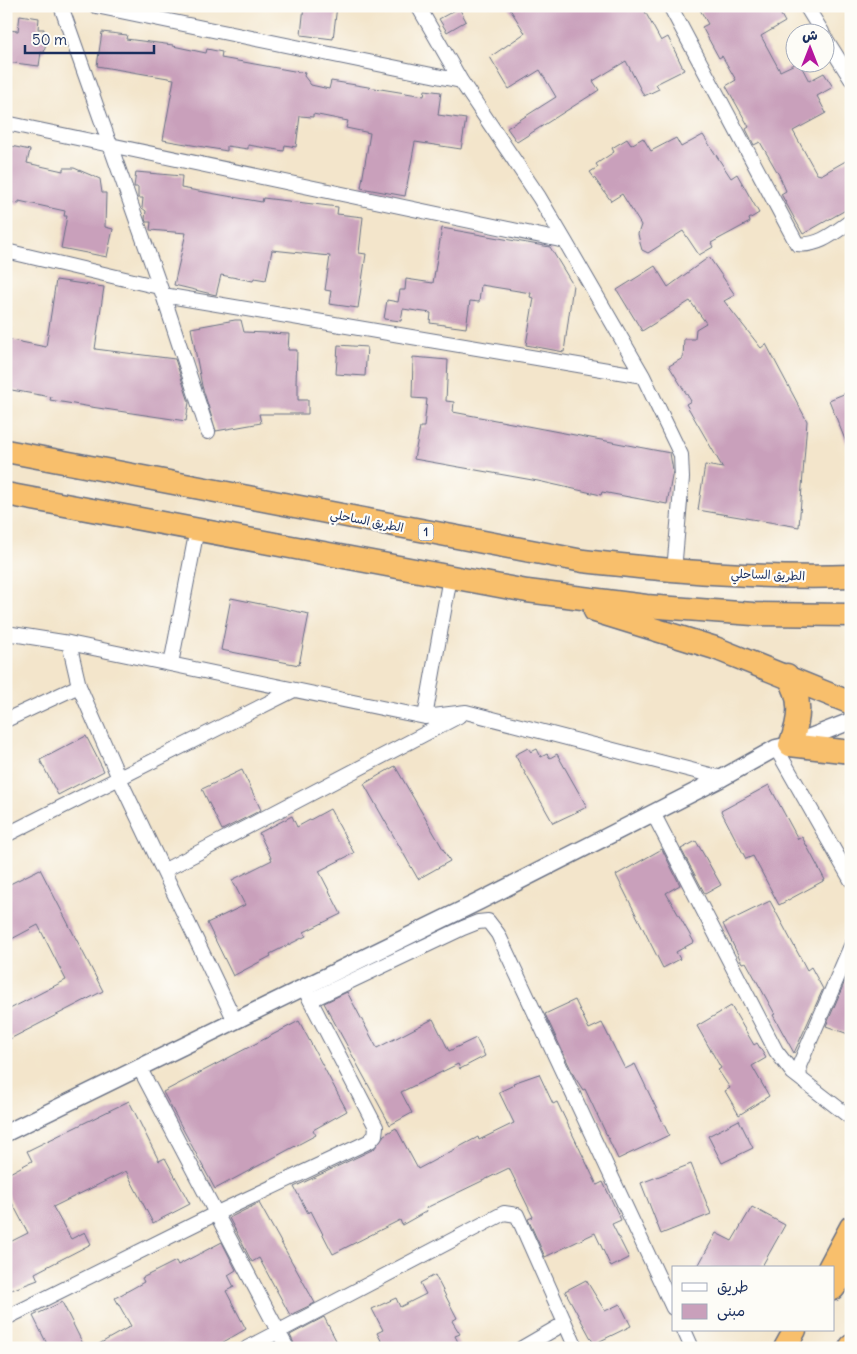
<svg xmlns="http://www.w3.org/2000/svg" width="857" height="1354" font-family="Delius,'Playpen Sans Arabic',sans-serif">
<rect width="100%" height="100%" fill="#fdfcf7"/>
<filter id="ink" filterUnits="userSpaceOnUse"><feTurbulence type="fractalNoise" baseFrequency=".02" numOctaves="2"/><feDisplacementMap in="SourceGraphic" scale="10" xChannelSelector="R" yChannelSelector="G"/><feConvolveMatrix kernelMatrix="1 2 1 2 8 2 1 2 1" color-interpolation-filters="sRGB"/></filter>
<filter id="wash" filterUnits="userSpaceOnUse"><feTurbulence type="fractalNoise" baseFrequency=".0096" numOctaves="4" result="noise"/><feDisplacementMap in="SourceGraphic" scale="20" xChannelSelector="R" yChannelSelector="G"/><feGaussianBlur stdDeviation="1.12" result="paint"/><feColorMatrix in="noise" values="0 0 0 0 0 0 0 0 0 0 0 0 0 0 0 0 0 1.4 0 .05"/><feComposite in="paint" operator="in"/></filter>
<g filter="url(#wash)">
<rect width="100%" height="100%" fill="#f3e5cb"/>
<g id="blocks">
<path fill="#c9a0bb" d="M304,6h33l-4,33 -32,-4z
M508,6h134l19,35 7,-4 16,33 -28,14 3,5 -15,7 -18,-35 -33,20 6,9 -82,52 -10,-14 49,-31 -16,-27 -31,19 -19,-32 35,-24z
M698,6h78l9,16 -24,14 19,35 19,-9 10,19 15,-8 9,14 -16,9 9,17 -33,18 24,43 4,1 30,-17v49l-48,27 -22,-40 5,-3 -7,-16 -19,-33 -6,3 -8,-16 3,-2 -23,-41 10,-6 -14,-24 -3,2 -17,-31 6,-3z
M459,8l7,13 -19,11 -8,-13z
M20,15l19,3 -1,11h6l-1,7h4l-3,17 -3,-1 -2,14 -33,-4v-32l12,1z
M102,32l25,3 -1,4 47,6v1l33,7 1,-4 15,3 -1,6 84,15 -1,3 7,9 18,4 2,-8 93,15 1,-6 16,2 -3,23 28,4 -5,30 -46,-7 -10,54 -44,-8 9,-55 -24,-5 2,-7 -35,-7v3l-13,-1 -4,31 -11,-2 -1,6 -36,-6v4l-21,-3v5l-64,-11 11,-61 -77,-13z
M703,135l28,43 6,-4 22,39 -10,6 1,3 -39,21 2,4 -14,8 -16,-24 -35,22 -6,-3 -2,-7 -2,-9 3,-9 -19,-31 -11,7 -21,-29 8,-5 -2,-3 18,-12 -2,-4 15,-9 4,6 12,-7 8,13 25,-13 5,9z
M6,145l24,5 -3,13 36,8v-3h11l26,11 2,14h4l-1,34 8,2 -6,28 -46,-9 6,-32h-3l1,-5 -46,-10v3l-13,-2z
M136,172l46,4 -1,12 81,14 1,-4 75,9 -1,7 26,3 -4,36 7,1 -8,54 -29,-4 2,-13 -6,-1 5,-34 -58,-6 -6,30 -12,-2 -1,3 -32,-6 -5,20 -42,-10 12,-52 -36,-3 1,-8h-5l-1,-3 1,-8 -4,-3 1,-10h-5v-11h-4z
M442,228l108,19 23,38 -9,67 -38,-7 8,-47 -4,-1 1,-4 -50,-8 -2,17 -9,-1 -4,27 -36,-5 1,-10 -28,-4 -2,12 -17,-2 3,-19 11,2 2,-12h5l1,-11 27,4z
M709,257l26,38 -11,6 37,47 5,-4 41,77 -8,106 -101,-17 7,-45 18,3 -37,-64 5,-3 -22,-35 14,-8 1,-19h11l1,-10 10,-6 -16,-22 -48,30 -25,-41 38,-24 13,21z
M56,280l48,7 -9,62 80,10 14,43 -3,19 -95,-14 -41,-7 1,-3 -45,-8v-50l40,8z
M235,320h6l3,12 45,2 -1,16h9l-1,34h2v16h10v14h-49l2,9 -45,8 -14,-45 -11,-58z
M338,345l29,2 -2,29 -29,-2z
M413,357l35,3 -2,41 8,1 -1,10 217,41 3,18 -6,33 -65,-12 -1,3 -63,-14 -124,-22 6,-32h4l3,-28 -15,-1z
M851,391v61h-1l-21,-52z
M231,598l78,16 -10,51 -78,-15z
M86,736l18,35 -46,24 -18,-35z
M528,748l3,4 6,-3 4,8 6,-3 3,4 7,-4 30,53 -34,16 -38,-68z
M395,766l55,95 -32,18 -54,-95z
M242,770l19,40 -39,20 -20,-41z
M769,785l29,54 4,-2 23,43 -46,25 -26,-49 -7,3 -25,-48z
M330,809l24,44 -35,18 22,43 -37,18 2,4 -36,18 1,2 -38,20 -26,-53 38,-18 -13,-25 40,-20 -13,-27 33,-17 5,11z
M696,841l25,44 -16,9 -24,-45z
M662,849l18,36 -14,8 28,49 -18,10 4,7 -17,9 -47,-93z
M40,869l63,122 -97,50v-30l60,-31 -28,-55 -32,17v-56z
M770,901l37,69 4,-3 12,22 -29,64 -21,-38 2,-1 -29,-52 -4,1 -19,-39z
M850,969h1v66l-25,-9z
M347,992l30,56 56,-29 16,32 27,-13 9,18 -25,13 -2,-5 -57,28 11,21 -22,12 -66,-122z
M575,1000l14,29 13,-6 23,46 10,-5 34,71 -51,24 -33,-70 -2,1 -9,-14 -29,-62z
M731,1006l23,39 3,-2 9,15 -14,8 17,30 -30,19 -14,-24 5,-3 -12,-18 3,-2 -24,-42z
M299,1021l48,90 -34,19 3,5 -101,54 -52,-97z
M539,1074l14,30 4,-2 40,83 6,-3 18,38 -9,4 17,34 -18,9 -16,-34 -50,24 -17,-38 5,-2 -24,-49 -83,40 1,3 -25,14 -2,-5 -67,34 -22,-43 -3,2 -14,-26 80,-38 10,-14 12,-7 22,41 60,-32 1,3 35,-17 -15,-31 15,-7 -1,-2z
M129,1101l30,60 6,-3 25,46 -37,19 -27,-52 -73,36 18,32 14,-7 6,12 -56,29 3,7 -32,12v-48l22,-11 -22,-42v-16l26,-14 -5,-10z
M739,1120l14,28 -31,15 -14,-27z
M691,1164l20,50 -50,20 -20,-51z
M259,1203l56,100 -25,12 -31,-57 -7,4 -23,-44z
M752,1207l33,18 -24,43h-64l19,-35 16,8z
M222,1242l14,28 -8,5 6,12 -8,4 20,38 -33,19h-121l39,-22 -16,-28 29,-16 -2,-4 34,-17 2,4z
M435,1275l22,43 -5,3 8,13 -5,2 6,12h-76l-8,-15 6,-3 -11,-21 24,-11 4,9 26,-13 -6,-11z
M586,1280l19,31 15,-7 11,22 -37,18 -29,-53z
M62,1302l23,46h-36l-16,-32z
M324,1317l16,31h-44l-6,-13z"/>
</g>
</g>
<g filter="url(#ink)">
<use href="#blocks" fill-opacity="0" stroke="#676f84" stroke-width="1"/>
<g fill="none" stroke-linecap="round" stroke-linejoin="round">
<g stroke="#676f84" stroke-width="16">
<path id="minor" d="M61,6l102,289 45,137
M96,6l365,75
M418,6l43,75 78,116 26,44 78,135 38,79 1,23 -8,93
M670,6l127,238c21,3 37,-11 54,-23
M806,6l16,26
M824,36l27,43
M6,123l559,118
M6,251l153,36
M163,295l480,81
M6,633l63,10 356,74 41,-5 256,66
M69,643l10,43 40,92 116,243
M171,664l26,-135
M425,717l25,-140
M6,720l73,-34
M776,748l75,132
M653,813l123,238 17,22 58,45
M6,835l288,-145
M165,870l294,-154
M311,1000l152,-72 15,-6 10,-1 10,13 175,374
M139,1067l148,281
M800,1078l-1,-12 52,-120
M6,1318l209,-104 155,-73 5,-6 1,-8 -70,-135
M684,1330l8,18
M247,1348l257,-135 13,2 59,133
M522,1348l43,-25"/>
</g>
<g stroke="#676f84" stroke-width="19">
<path id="tertiary" d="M6,1133l474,-232 242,-123 54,-30 14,-3 61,-24"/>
</g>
<g stroke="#676f84" stroke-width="25">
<path id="trunk" d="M6,451l577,110c89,10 178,18 268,15
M6,494l521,97 119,15 107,8 98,1
M595,611l120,37 136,55
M787,675c16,23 13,45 3,70l61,7
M829,1268l22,-41
M833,1289l18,-23
M785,1348l10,-18
M850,1348l1,-2"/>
</g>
<use href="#minor" stroke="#fff" stroke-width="14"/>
<use href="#tertiary" stroke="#fff" stroke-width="16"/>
<use href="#trunk" stroke="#f8bf6c" stroke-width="22"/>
</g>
</g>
<g text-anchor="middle" stroke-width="4.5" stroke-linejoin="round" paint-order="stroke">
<rect fill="#fdfcf7" stroke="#5f6c8c" stroke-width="1" x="418.5" y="523.5" width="15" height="17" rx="4"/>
<g font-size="11" font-weight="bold" fill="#1b2f5e">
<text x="426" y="536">1</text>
</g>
<g font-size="12" fill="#1b2f5e" stroke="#fdfcf7">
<text transform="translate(367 521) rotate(11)" y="4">الطريق الساحلي</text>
<text transform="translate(768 575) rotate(2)" y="4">الطريق الساحلي</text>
</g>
</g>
<rect width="857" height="1354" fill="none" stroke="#fdfcf7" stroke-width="25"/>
<rect x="672" y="1266" width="162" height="65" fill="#fdfcf7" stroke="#a3aaba"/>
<rect x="682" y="1283" width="25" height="8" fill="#ffffff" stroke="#a3aaba"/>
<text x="717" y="1292" font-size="15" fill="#1b2f5e">طريق</text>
<rect x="682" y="1304" width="25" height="15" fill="#c9a0bb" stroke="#a3aaba"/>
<text x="717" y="1316" font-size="15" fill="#1b2f5e">مبنى</text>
<g transform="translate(810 48)"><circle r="24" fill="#fdfcf7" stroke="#a3aaba"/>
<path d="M0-4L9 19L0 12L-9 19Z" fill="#b5179e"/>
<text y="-8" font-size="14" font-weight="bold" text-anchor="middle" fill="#1b2f5e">ش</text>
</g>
<path d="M25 45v8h129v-8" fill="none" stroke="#1b2f5e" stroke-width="2.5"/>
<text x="32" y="45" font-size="15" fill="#1b2f5e" stroke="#fdfcf7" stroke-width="4" paint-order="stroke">50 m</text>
</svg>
